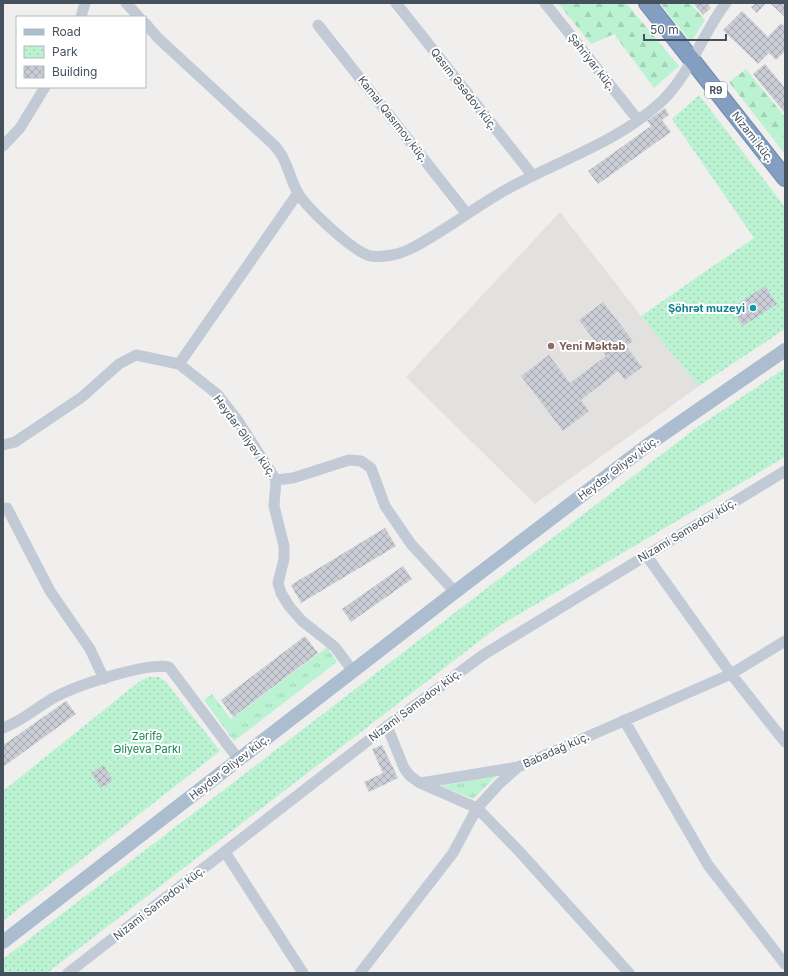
<svg xmlns="http://www.w3.org/2000/svg" width="788" height="976" font-family="Inter,sans-serif">
<defs>
<pattern id="grass-tufts" width="24" height="20" patternUnits="userSpaceOnUse"><rect width="24" height="20" fill="#baf2d2"/><path d="M3 7l-1-3M5 7V3M7 7l1-3M15 17l-1-3M17 17v-4M19 17l1-3" fill="none" stroke="#a1d1b7"/></pattern>
<pattern id="forest-firs" width="22" height="20" patternUnits="userSpaceOnUse"><rect width="22" height="20" fill="#baf2d2"/><path d="M5 1l3.5 6h-7zM16 11l3.5 6h-7z" fill="#a1d1b7"/></pattern>
<pattern id="park-dots" width="8" height="8" patternUnits="userSpaceOnUse"><rect width="8" height="8" fill="#baf2d2"/><path d="M2 2h.1M6 6h.1" fill="none" stroke="#a1d1b7" stroke-width="1.8" stroke-linecap="round"/></pattern>
<pattern id="building-cross-hatch" width="8" height="8" patternUnits="userSpaceOnUse"><rect width="8" height="8" fill="#cacdd5"/><path d="M0 0l8 8M0 8l8-8" fill="none" stroke="#a6a9b0"/></pattern>
</defs>
<rect width="100%" height="100%" fill="#f1efee"/>
<path fill="#e3e0e0" d="M560,212l81,104 58,70 -164,118 -129,-127z"/>
<path fill="url(#grass-tufts)" d="M327,647l10,15 -103,79 -30,-41 8,-6 19,25z
M496,776l-23,23 -32,-13z"/>
<path fill="url(#forest-firs)" d="M558,3h68l53,63 -25,22 -40,-54 -23,10z
M660,3h30l15,17 -14,22z
M746,69l39,48v37l-56,-72z"/>
<path fill="url(#park-dots)" d="M699,95l86,112v122l-86,57 -58,-70 113,-78 -82,-119z
M785,368v89l-286,169 -452,347h-44v-14l693,-531z
M149,677h10l7,5 54,69 -217,170v-130l137,-110z"/>
<path fill="url(#building-cross-hatch)" d="M693,3h14l4,5 -8,7z
M756,3h10l-9,10 -6,-6z
M770,3h13l2,2v12z
M742,11l26,26 13,-14 4,4v24l-9,9 -7,-7 -11,11 -35,-34z
M765,64l20,24v25l-32,-39z
M665,108l4,7 -7,5 9,12 -73,52 -10,-13 63,-45 -4,-5z
M765,286l12,18 -34,22 -12,-18z
M603,302l30,39 -7,5 16,21 -17,13 -7,-9 -37,29 8,11 -26,20 -42,-55 28,-21 21,28 36,-27 -27,-36z
M385,528l11,18 -95,57 -10,-18z
M403,566l9,13 -61,43 -9,-13z
M305,636l13,17 -85,64 -12,-17z
M66,701l10,13 -73,53v-26l2,3z
M382,745l16,33 -29,14 -5,-10 19,-9 -11,-24z
M103,765l10,15 -12,8 -10,-15z"/>
<g fill="none" stroke-linecap="round" stroke-linejoin="round">
<g stroke="#6e89ad" stroke-width="18">
<path id="highway" d="M647,3l138,175"/>
</g>
<path stroke="#c1cad5" stroke-width="11" d="M126,3l13,14
M396,3l137,173
M545,3l93,117
M81,17l4,-14
M145,23l13,15 116,107c4,5 8,9 10,15 5,10 8,23 14,33 9,15 56,60 73,63 12,2 30,-2 41,-8 31,-16 59,-38 90,-56 53,-31 113,-47 160,-91 29,-28 40,-67 64,-98
M318,25l149,189
M3,146l17,-18 25,-41
M179,364l119,-171
M3,445l12,-3 67,-45 37,-33 17,-9 43,9 38,30 21,27 38,59 17,-2 56,-18 12,1 10,7 14,38 26,38 44,48
M276,480l-2,26 10,40v13l-6,24 3,10 8,13 13,15 33,26 17,23
M7,508l43,83 40,58 14,30
M646,555l85,119 54,68
M624,720l84,145 77,99
M387,726l17,42 6,8 10,7 57,25 41,42 111,123
M3,728c22,-8 37,-24 58,-34 21,-10 87,-32 108,-27l70,93
M421,783l97,-16
M225,852l78,121
M68,973l319,-247 96,-71 302,-184
M360,973l93,-120 24,-45 22,-24 19,-17 213,-93 54,-33"/>
<path stroke="#acbdcf" stroke-width="14" d="M3,942l452,-350 194,-148 136,-94"/>
<use href="#highway" stroke="#839ec1" stroke-width="16"/>
</g>
<circle fill="#0f9aa8" stroke="#fff" stroke-width="1.5" cx="753" cy="308" r="4"/>
<circle fill="#8d6e63" stroke="#fff" stroke-width="1.5" cx="551" cy="346" r="4"/>
<g text-anchor="middle" stroke-width="4" stroke-linejoin="round" paint-order="stroke">
<rect fill="#fff" stroke="#7d858e" stroke-width="1" x="705" y="82" width="22" height="16" rx="3"/>
<g font-size="10" font-weight="bold" fill="#45515d">
<text x="716" y="94">R9</text>
</g>
<g font-size="11" fill="#45515d" stroke="#fff">
<text transform="translate(592 62) rotate(52)" y="4">Şəhriyar küç.</text>
<text transform="translate(464 89) rotate(52)" y="4">Qasım Əsədov küç.</text>
<text transform="translate(393 119) rotate(52)" y="4">Kamal Qasımov küç.</text>
<text transform="translate(753 137) rotate(52)" y="4">Nizami küç.</text>
<text transform="translate(245 436) rotate(54)" y="4">Heydər Əliyev küç.</text>
<text transform="translate(618 468) rotate(-37)" y="4">Heydər Əliyev küç.</text>
<text transform="translate(687 530) rotate(-31)" y="4">Nizami Səmədov küç.</text>
<text transform="translate(415 705) rotate(-37)" y="4">Nizami Səmədov küç.</text>
<text transform="translate(556 750) rotate(-24)" y="4">Babadağ küç.</text>
<text transform="translate(229 767) rotate(-38)" y="4">Heydər Əliyev küç.</text>
<text transform="translate(159 903) rotate(-38)" y="4">Nizami Səmədov küç.</text>
</g>
<g font-size="11" font-weight="bold" fill="#0d838f" stroke="#fff" text-anchor="end">
<text x="745" y="312">Şöhrət muzeyi</text>
</g>
<g font-size="11" font-weight="bold" fill="#785e54" stroke="#fff" text-anchor="start">
<text x="559" y="350">Yeni Məktəb</text>
</g>
<g font-size="11" fill="#118450" stroke="#fff">
<text x="147" y="740">Zərifə<tspan x="147" dy="13">Əliyeva Parkı</tspan></text>
</g>
</g>
<rect width="788" height="976" fill="none" stroke="#45515d" stroke-width="8"/>
<rect x="16" y="16" width="130" height="72" fill="#ffffff" stroke="#b5b9be"/>
<rect x="24" y="29" width="20" height="6" fill="#acbdcf" stroke="#b5b9be"/>
<text x="52" y="36" font-size="12" fill="#45515d">Road</text>
<rect x="24" y="46" width="20" height="12" fill="url(#park-dots)" stroke="#b5b9be"/>
<text x="52" y="56" font-size="12" fill="#45515d">Park</text>
<rect x="24" y="66" width="20" height="12" fill="url(#building-cross-hatch)" stroke="#b5b9be"/>
<text x="52" y="76" font-size="12" fill="#45515d">Building</text>
<path d="M644 34v6h82v-6" fill="none" stroke="#45515d" stroke-width="2"/>
<text x="650" y="34" font-size="12" fill="#45515d" stroke="#ffffff" stroke-width="3" paint-order="stroke">50 m</text>
</svg>
